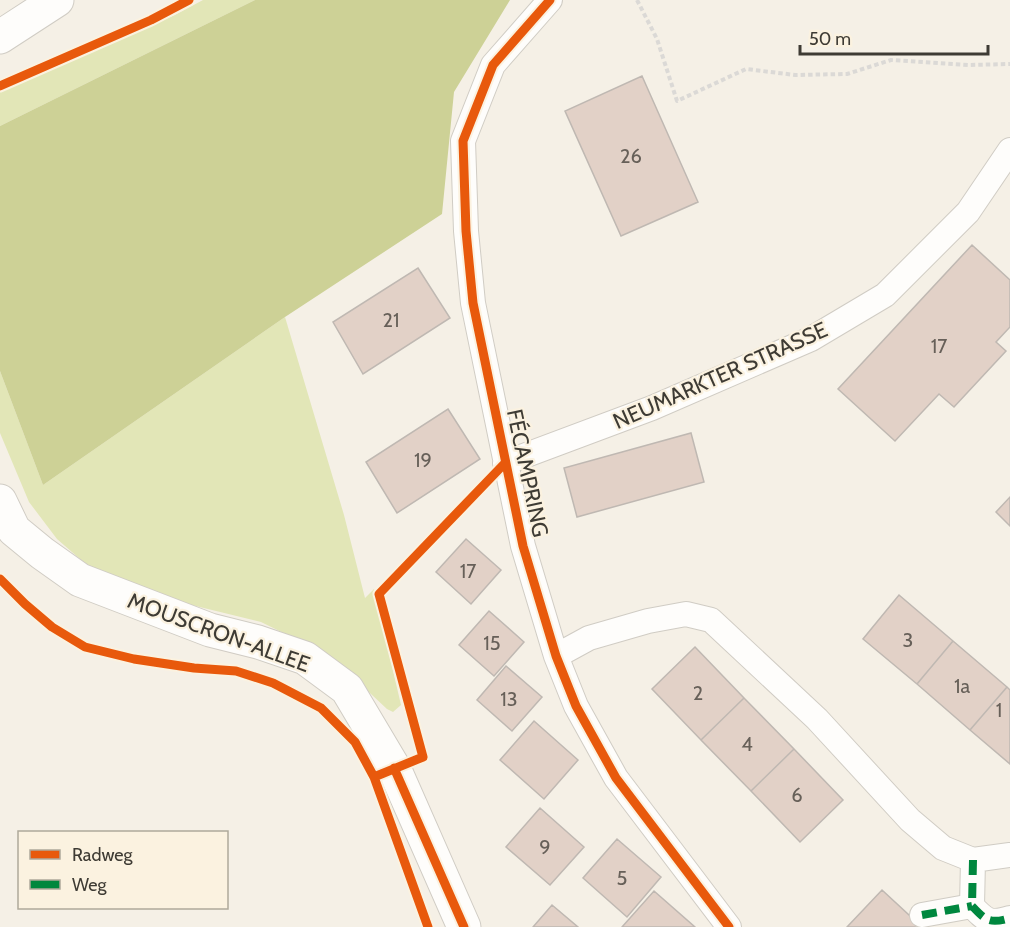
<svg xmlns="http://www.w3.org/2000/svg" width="1010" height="927" font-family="Cabin,sans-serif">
<rect width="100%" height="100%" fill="#f5f0e6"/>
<path fill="#e2e6b7" d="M203,0h52l-255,126v-34l175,-77z
M285,317l59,198 21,83 9,-9 27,116 -8,7 -6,-3 -46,-43 -35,-22 -45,-22 -94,-23 -79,-33 -31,-27 -28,-37 -29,-69v-62l43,114z"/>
<path fill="#cdd196" d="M255,0h255l-56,92 -12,122 -157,103 -242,168 -43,-114v-245z"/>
<path fill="#e2d1c7" stroke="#bfb8b2" stroke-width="1.5" d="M642,76l56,126 -77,34 -56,-125z
M972,245l38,35v47l-14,15 10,9 -52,56 -15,-13 -44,47 -57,-52z
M418,268l32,50 -87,56 -30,-52z
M448,409l32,50 -83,54 -31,-51z
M691,433l13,49 -127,35 -13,-49z
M1010,497v29l-14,-14z
M466,539l35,31 -30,34 -35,-32z
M899,595l54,46 -36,43 -54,-45z
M489,611l35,31 -30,34 -35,-31z
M953,641l54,46 -37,43 -53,-46z
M695,647l49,51 -43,42 -49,-51z
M506,666l36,31 -30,34 -35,-31z
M1007,687l3,3v74l-40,-34z
M744,698l50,51 -43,42 -50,-51z
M534,721l44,39 -34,39 -44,-39z
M794,749l49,51 -43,42 -49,-51z
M540,808l44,39 -34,38 -44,-38z
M617,839l44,38 -34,40 -44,-39z
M882,890l40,37h-75z
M654,891l41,36h-73z
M552,905l26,22h-45z"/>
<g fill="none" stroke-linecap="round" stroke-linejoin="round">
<g stroke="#d0ccc4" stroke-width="26">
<path id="street" d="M550,0l-57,65 -30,76 3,90 7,72 50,243 33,110 20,50 40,72 113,149
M505,463l147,-55 159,-69 74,-44 83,-83 42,-62
M556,656l33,-18 59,-17 38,-7 25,6 106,99 93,101 33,28 30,12 37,-5
M973,860l-1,46c14,15 18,18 38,12
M922,915l50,-9"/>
</g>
<g stroke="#d0ccc4" stroke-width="35">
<path id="secondary" d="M0,501l14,29 28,23 38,27 130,50 48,12 47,16 42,31 47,79 70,159"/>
</g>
<g stroke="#d0ccc4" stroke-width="35">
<path id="primary" d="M0,37l57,-37"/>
</g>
<path stroke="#dbd9d6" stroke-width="4" stroke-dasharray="4.5 3" stroke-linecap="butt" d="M637,0l20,39 20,62 69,-32 49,6 52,-1 44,-14 78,5 41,-1"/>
<use href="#street" stroke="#fefdfb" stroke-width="24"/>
<use href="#secondary" stroke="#fefdfb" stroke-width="33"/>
<use href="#primary" stroke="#fefdfb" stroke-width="33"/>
<path stroke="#00873e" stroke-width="8" stroke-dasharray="15 8" stroke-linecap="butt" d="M973,860l-1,46c14,15 18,18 38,12
M922,915l50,-9"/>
<g stroke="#fbf2e0" stroke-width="13">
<path id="cycleway" d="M550,0l-57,65 -30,76 3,90 7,72 50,243 33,110 20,50 40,72 113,149
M0,86l151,-66 38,-20
M0,579l25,25 27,23 33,20 49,12 60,9 42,3 37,12 48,25 34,34 19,35 54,150
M394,768l70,159
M374,777l49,-20 -44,-163 126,-131"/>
</g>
<use href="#cycleway" stroke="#e8590c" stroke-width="9"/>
</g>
<g text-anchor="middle" stroke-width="4.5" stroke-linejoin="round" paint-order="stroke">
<g font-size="20" fill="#676059">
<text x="631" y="163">26</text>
<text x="391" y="327">21</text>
<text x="939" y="353">17</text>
<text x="423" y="467">19</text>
<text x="468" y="578">17</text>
<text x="908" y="647">3</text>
<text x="492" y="650">15</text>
<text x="962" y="693">1a</text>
<text x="698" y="700">2</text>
<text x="509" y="706">13</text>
<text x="999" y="717">1</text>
<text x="747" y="751">4</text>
<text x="797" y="802">6</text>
<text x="545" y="854">9</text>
<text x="622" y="885">5</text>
</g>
<g font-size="22" fill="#3e3b34" stroke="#fbf2e0">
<text transform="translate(720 375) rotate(-24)" y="8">NEUMARKTER STRASSE</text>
<text transform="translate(528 473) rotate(78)" y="8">FÉCAMPRING</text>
<text transform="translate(219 632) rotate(20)" y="8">MOUSCRON-ALLEE</text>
</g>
</g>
<rect x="18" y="831" width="210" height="78" fill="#fbf2e0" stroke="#afa99b" stroke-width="1.5"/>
<rect x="30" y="850" width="30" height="9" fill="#e8590c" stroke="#afa99b" stroke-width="1.5"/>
<text x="72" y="861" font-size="18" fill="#3e3b34">Radweg</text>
<rect x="30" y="880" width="30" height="9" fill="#00873e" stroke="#afa99b" stroke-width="1.5"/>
<text x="72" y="891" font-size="18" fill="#3e3b34">Weg</text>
<path d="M800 45v9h188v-9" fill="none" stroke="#3e3b34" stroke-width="3"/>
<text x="809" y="45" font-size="18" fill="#3e3b34" stroke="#fbf2e0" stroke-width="4.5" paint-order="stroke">50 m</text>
</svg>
